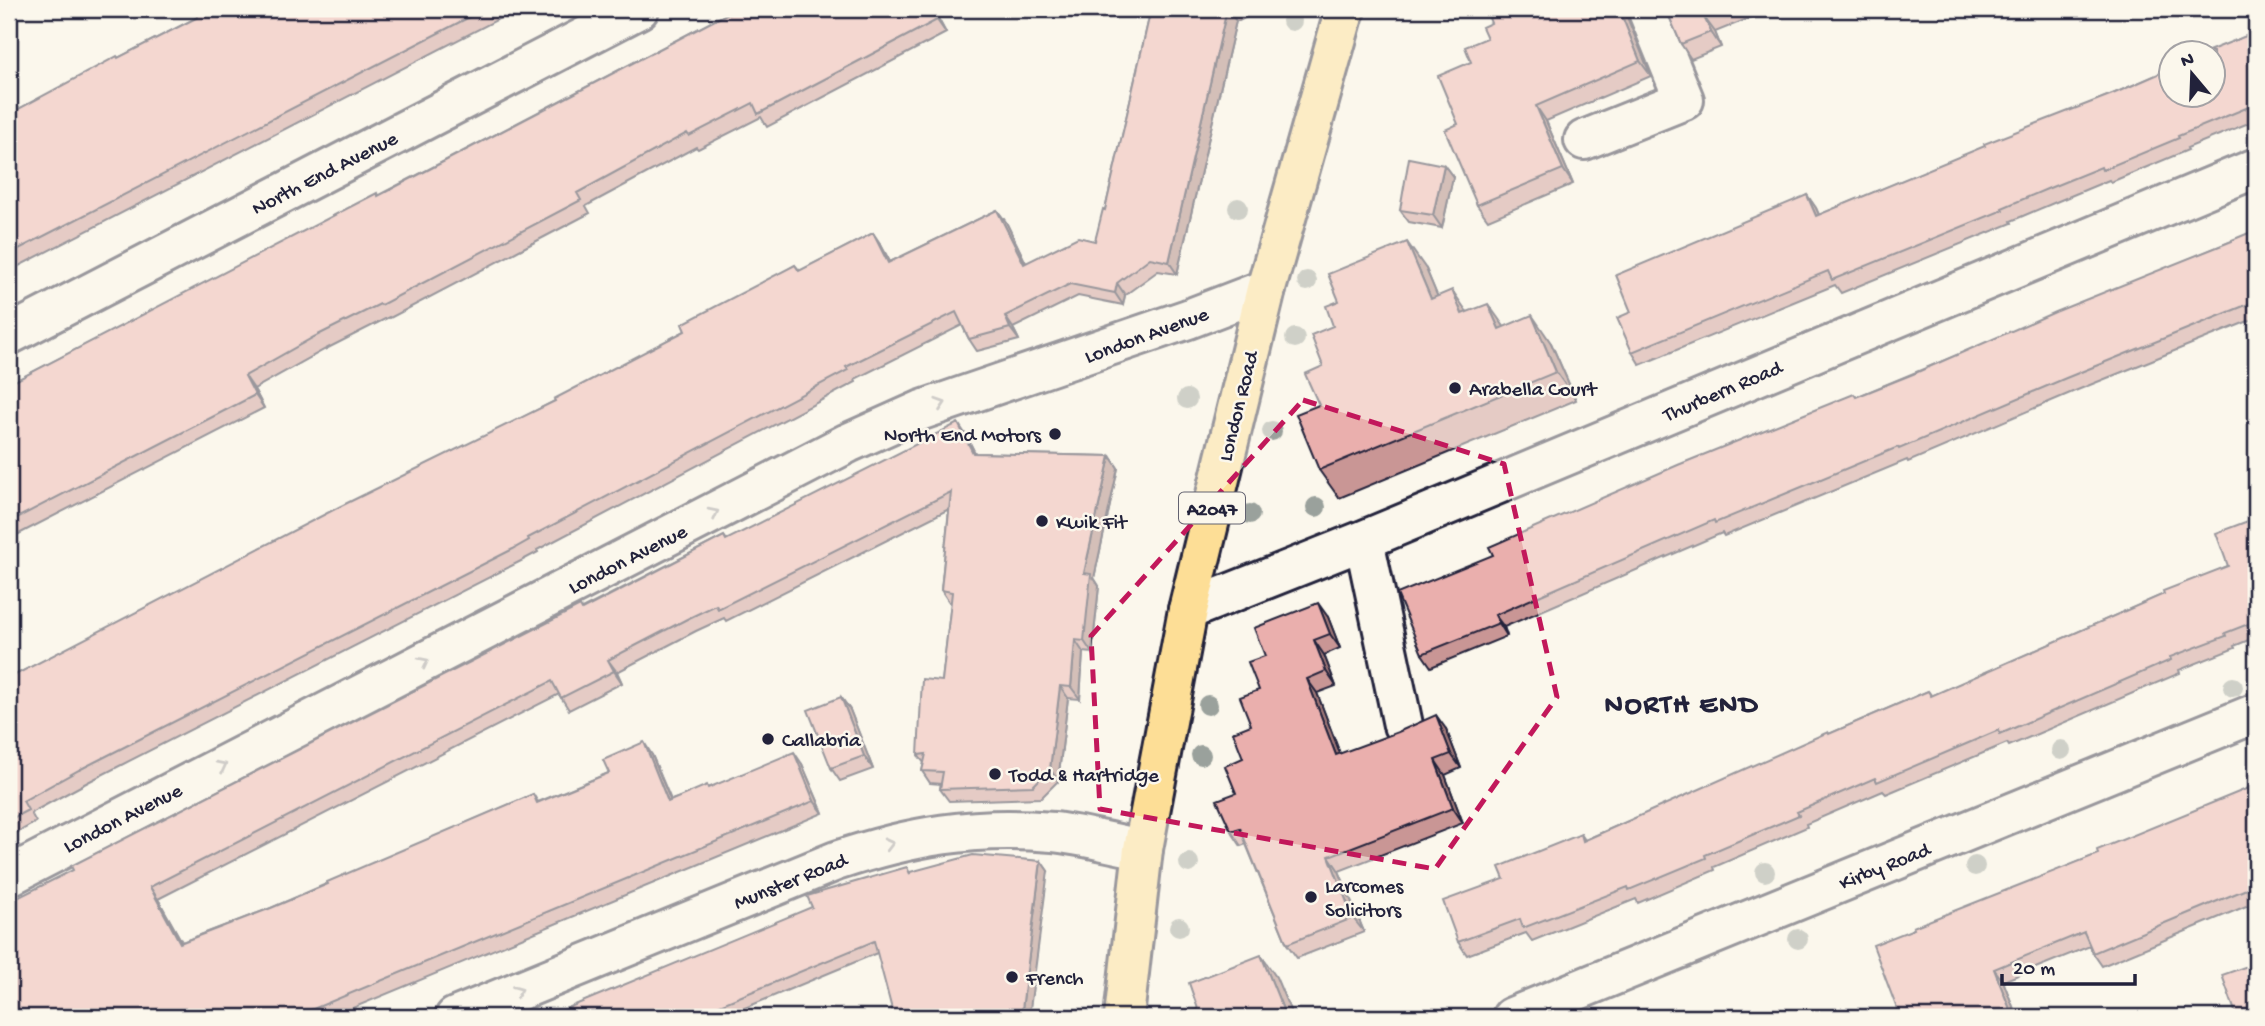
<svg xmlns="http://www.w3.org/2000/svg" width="2265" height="1026" font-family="'Gochi Hand',sans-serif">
<rect width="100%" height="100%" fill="#fbf7ec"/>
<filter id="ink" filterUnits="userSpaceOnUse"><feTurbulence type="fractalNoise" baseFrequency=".0143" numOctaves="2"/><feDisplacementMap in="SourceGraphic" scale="14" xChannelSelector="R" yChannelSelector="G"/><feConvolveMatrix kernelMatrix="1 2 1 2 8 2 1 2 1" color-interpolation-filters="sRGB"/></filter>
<g filter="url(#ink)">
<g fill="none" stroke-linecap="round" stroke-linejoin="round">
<g stroke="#22223b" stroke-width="44">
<path id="minor" d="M1584,140l100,-40 -37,-91
M9,335l630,-326
M1364,540l39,185
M1188,610l176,-70 892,-372
M9,876l839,-433 74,-33 266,-91 78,-30
M455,1017l381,-156c75,-25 138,-36 217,-29 30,3 61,12 90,17
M1512,1017l744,-304"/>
</g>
<g stroke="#22223b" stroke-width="44">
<path id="major" d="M1124,1017l19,-168 45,-239 78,-321 79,-280"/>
</g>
<use href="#minor" stroke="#fbf7ec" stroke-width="38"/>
<use href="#major" stroke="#fdde96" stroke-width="38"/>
</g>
<g fill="#9aa19c">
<circle cx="1292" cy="21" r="10"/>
<circle cx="1238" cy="208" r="10"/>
<circle cx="1307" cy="281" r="10"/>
<circle cx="1295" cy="338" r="10"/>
<circle cx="1187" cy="399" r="10"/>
<circle cx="1272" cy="431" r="10"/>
<circle cx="1316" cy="507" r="10"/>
<circle cx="1250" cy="514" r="10"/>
<circle cx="2233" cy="687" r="10"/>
<circle cx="1208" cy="705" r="10"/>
<circle cx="2061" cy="750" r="10"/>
<circle cx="1201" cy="755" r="10"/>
<circle cx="1189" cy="863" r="10"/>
<circle cx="1975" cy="866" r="10"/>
<circle cx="1765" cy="872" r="10"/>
<circle cx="1179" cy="927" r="10"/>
<circle cx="1798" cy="939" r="10"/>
</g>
<path fill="#c99695" stroke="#22223b" stroke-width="2" d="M194,9h324l-509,262v-157l189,-97z
M736,9h202l-4,2 12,22 -179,94 -6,-10 -63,32 -2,-2 -110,59 4,7 -200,105 -1,-1 -65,33 -70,39 10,19 -255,131v-155l370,-189z
M1133,9h124l-1,3 -17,9h-3l-59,253 -19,-3 -33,24 -2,10 -45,-9 -65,32 6,12 -42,11 -8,-12 -7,-14 -107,54 1,3 -319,168 1,2 -17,9 -433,221 -57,31 5,9 -27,15v-159l546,-277 130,-70 110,-66 5,6 73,-38 8,12 9,17 107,-52 9,12 20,41 69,-22 10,-31 44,-192 -11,-3z
M1666,9h106l-57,23 6,15 -30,12 -10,-15z
M1627,17l24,59 -105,45 27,63 -85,36 -11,-15 -19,-81 13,-62 16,-24 4,-15z
M2256,32v88l-69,28 1,2 -77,32 -2,-2 -53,22 -45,19 1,2 -171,70 -6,-8 -195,80 -8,-13 -1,-40 176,-117 9,13 3,7 296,-122z
M1444,165l9,12 -11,51 -33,-6 -9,-12z
M2256,230v88l-181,73 -167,71 -1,-2 -183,76 -2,-3 -218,94 3,9 -76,31 -9,-13 71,-99 363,-158 376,-156z
M1426,269l11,27 31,16 36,15 47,16 25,57 -237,98 -20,-28v-65l4,-39 10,-40z
M966,435l9,18 135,3 8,12 -24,110 5,8 -7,67 -9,-1 -3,47 -12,-1 -10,83 -17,17 -92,3 -9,-12 1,-5 -11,-1 -8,-12 2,-8 -6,-8 24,-74 9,-78 -2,-1 -8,-12 8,-81 -223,112 -2,-3 -28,13 -79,41 5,11 -53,27 -10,-16 -401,205 24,43 89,-34 262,-114 5,8 114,-47 19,45 37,-12 94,-24 21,49 -492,204h-322l64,-147 651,-334 3,4z
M2256,518v119l-22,9 1,2 -56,22 1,3 -171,73 -2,-3 -121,51 -3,-3 -77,33 1,3 -93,40 1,3 -77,33 -2,-4 -104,42 -6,-8 -59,22 -9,-13 46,-63 77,-45 4,6 343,-149 4,5 296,-130z
M1328,617l12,31 -16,7 12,31 -19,7 23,61 106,-25 15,39 -16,7 18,48 -124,48 25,61 -67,26 -10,-14 -41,-100 -5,2 -10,-15 5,-38 23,-103 6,-34z
M841,697l9,13 23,59 -33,12 -9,-13z
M2256,785v117l-154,64 -9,-13 -3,-7 -87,35 14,36h-117l14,-88 184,-75z
M1041,861l7,10 -171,82 -154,64h-177l365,-145z"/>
<path fill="#a47a79" stroke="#22223b" stroke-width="2" d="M931,9h2l13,24 -9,-13z
M1227,9l9,12 -59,253 -8,-12z
M1619,9h7l1,8 24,59 -11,-15z
M1704,17l11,15 6,15 -10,-15z
M1536,106l10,15 27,63 -10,-15z
M1444,165l9,12 -11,51 -9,-13z
M1807,195l9,13 9,21 -9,-13z
M997,210l9,12 26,54 -8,-12z
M873,233l8,12 16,30 -9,-12z
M1407,242l19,27 24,57 -19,-27z
M1117,283l8,12 -2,10 -8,-12z
M1452,290l19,28 -9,-4z
M1488,304l20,28 -9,-3z
M1532,315l19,28 25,57 -20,-28z
M1005,316l8,12 6,12 -9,-12z
M245,376l9,13 10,19 -9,-13z
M958,423l8,12 15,30 -8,-12z
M1110,456l8,12 -24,110 5,8 -7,67 -8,-12v-68z
M1318,603l10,14 12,31 -10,-14z
M1495,615l9,12 3,9 -8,-13z
M1075,640l8,12 -3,47 -9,-12z
M1314,640l10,15 12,31 -10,-15z
M608,660l9,12 5,11 -8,-12z
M1307,679l10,14 29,76 -10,-14z
M1060,686l8,12 -10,83 -8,-12z
M841,697l9,13 23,59 -9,-13z
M1436,715l10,14 15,39 -10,-14z
M644,742l8,13 24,59 -8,-12z
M794,752l8,12 21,49 -9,-12z
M1435,760l10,15 18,48 -10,-15z
M1329,856l10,15 25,61 -11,-14z
M1041,861l7,10 -19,146h-8z
M150,887l8,12 31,56 -9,-12z
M1261,955l15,22 17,40h-7z
M1994,969l9,12 14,36h-4z"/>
<path fill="#eaafad" stroke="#22223b" stroke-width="2" d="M194,9h291l-476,245v-140l108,-58 1,2 80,-41z
M736,9h195l6,11 -179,94 -5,-11 -64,33 -2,-3 -110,60 4,7 -200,105 -1,-1 -66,33 -69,39 10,19 -246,127v-138l368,-191 1,3z
M1151,9h76l-58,253 -19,-4 -33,25 -2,10 -45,-9 -65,32 5,12 -41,11 -13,-27 -110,55 2,3 -320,168 1,2 -16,9 -434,221 -56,31 5,9 -19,10v-142l330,-171 216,-106 -1,-2 131,-68 -3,-7 113,-59 4,6 74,-38 15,30 109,-53 27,54 54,-27 17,4 8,-32 2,1z
M1512,9h107l21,52 -104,45 27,63 -86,36 -32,-75 13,-6 -20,-48 33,-14 -6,-15 22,-9 -5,-11 9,-4 -2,-5z
M1666,9h59l-21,8 7,15 -30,12z
M2256,32v72l-78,32 1,2 -77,32 -1,-3 -54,22 -45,19 1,2 -171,70 -4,-9 -196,81 -15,-34 14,-6 -15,-37 191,-80 9,21 169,-70 -1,-2 131,-51 48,-21v-2l8,-3v27h42v-42h-7z
M1409,158l35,7 -11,50 -33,-5z
M2256,230v71l-190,77 -167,71 -1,-2 -183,76 -1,-3 -219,95 4,8 -77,31 -25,-60 96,-39 -4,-8 189,-82 176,-71 2,3 57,-23 142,-62 177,-71v-1z
M1407,242l24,57 21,-9 10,24 26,-10 11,25 33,-14 24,57 -237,98 -23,-56 23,-9 -14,-31 18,-8 -12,-31 22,-9 -7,-20 13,-5 -11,-27z
M958,423l15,30 137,3 -26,117 7,1 -7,67 -9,-1 -4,47 -11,-1 -10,83 -17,17 -93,3 3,-17 -21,-1 4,-17 -8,1 4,-76 20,2 10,-89 -11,-2 10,-98 -233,117 -2,-4 -29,14 -79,41 6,11 -53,27 -9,-17 -402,206 30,56 91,-35 57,-24 -1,-2 206,-88 4,9 72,-30 -6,-13 41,-18 24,60 39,-17 1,3 86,-36 20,49 -520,216h-285v-115l64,-32 -2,-4 509,-260 2,4 142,-74 2,4z
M2256,518v103l-31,12 1,3 -56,21 1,3 -171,74 -1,-4 -122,52 -2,-4 -78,34 2,3 -94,40 1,3 -77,32 -1,-3 -105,41 -3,-9 -62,23 -15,-41 61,-22 -5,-12 82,-33 2,7 245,-109 1,2 99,-43 3,5 233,-102 -1,-3 65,-25 -12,-33z
M1318,603l12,31 -16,6 12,31 -19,8 29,76 62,-23 38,-17 15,39 -16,6 18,48 -124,48 24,62 -66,26 -47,-116 -9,3 -14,-31 19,-7 -11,-27 18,-8 -10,-26 18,-7 -11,-28 19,-7 -11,-28 17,-6 -11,-28z
M841,697l23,59 -33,12 -23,-58z
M2256,785v100l-163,68 -9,-21 -90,37 19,48h-113l-27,-72 41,-16 -1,-2 185,-73 -1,-4z
M973,855l68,6 -20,156h-127l-20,-76 -183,76h-145l266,-110 -5,-11 100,-29 3,7v-2z
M1261,955l25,62h-101l-1,-2 14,-6 -9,-26z
M2256,963v54h-19l-15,-42z"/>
<defs><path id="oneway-chevron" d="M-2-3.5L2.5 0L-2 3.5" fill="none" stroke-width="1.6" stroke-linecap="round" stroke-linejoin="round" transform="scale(1.75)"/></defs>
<g stroke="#99979c">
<use href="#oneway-chevron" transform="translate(941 404) rotate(-18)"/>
<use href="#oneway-chevron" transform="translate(714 513) rotate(-27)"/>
<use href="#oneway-chevron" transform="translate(424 662) rotate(-27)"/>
<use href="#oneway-chevron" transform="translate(222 766) rotate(-27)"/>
<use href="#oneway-chevron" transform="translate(889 844) rotate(-14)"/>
<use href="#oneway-chevron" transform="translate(518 991) rotate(-22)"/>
</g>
</g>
<path d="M0 0H2265V1026H0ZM1303,400l201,64 53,233 -122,172 -335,-60 -9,-173z" fill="#fbf7ec" fill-opacity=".55" fill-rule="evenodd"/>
<path fill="none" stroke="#c2185b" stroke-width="5" stroke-dasharray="14 9" stroke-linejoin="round" d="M1303,400l201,64 53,233 -122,172 -335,-60 -9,-173z"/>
<g fill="#22223b" stroke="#fbf7ec" stroke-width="2.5">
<circle cx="1455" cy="388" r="7"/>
<circle cx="1055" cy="434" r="7"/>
<circle cx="1042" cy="521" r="7"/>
<circle cx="768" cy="739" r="7"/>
<circle cx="995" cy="774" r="7"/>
<circle cx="1311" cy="897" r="7"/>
<circle cx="1012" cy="977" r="7"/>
</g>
<g text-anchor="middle" stroke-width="5" stroke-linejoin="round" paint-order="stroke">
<rect fill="#fbf7ec" stroke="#636270" stroke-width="2" x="1179" y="492.5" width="66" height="31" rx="5"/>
<g font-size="19" font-weight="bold" fill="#22223b">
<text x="1212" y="515">A2047</text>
</g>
<g font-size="21" fill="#22223b" stroke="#fbf7ec">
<text transform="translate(324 172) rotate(-27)" y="7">North End Avenue</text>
<text transform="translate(1146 334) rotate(-20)" y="7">London Avenue</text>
<text transform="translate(1722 390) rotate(-23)" y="7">Thurbern Road</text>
<text transform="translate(1237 406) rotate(-76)" y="7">London Road</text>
<text transform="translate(627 558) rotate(-27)" y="7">London Avenue</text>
<text transform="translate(122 817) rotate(-27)" y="7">London Avenue</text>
<text transform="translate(1884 865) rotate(-22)" y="7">Kirby Road</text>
<text transform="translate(790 880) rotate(-22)" y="7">Munster Road</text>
</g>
<g font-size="21" fill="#22223b" stroke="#fbf7ec" text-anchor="start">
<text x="1469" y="395">Arabella Court</text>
<text x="1041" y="441" text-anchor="end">North End Motors</text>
<text x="1056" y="528">Kwik Fit</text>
<text x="782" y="746">Callabria</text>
<text x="1009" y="781">Todd &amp; Hartridge</text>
<text x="1325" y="892">Larcomes<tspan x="1325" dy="24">Solicitors</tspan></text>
<text x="1026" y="984">French</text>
</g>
<g font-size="28" font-weight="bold" letter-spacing="2" fill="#22223b" stroke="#fbf7ec">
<text x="1682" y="712">NORTH END</text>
</g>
</g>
<rect width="2265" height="1026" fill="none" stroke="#fbf7ec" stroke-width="35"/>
<rect x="18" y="18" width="2230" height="991" fill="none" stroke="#22223b" stroke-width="2.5" filter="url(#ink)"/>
<g transform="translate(2192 74) rotate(341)"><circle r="33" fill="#fbf7ec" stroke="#a4a2a5" stroke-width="2"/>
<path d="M0-5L12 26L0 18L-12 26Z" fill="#22223b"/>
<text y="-10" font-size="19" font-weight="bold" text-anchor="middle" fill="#22223b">N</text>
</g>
<path d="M2002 974v10h133v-10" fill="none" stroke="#22223b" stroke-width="3.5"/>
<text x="2013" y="974" font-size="21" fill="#22223b" stroke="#fbf7ec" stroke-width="5" paint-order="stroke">20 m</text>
</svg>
